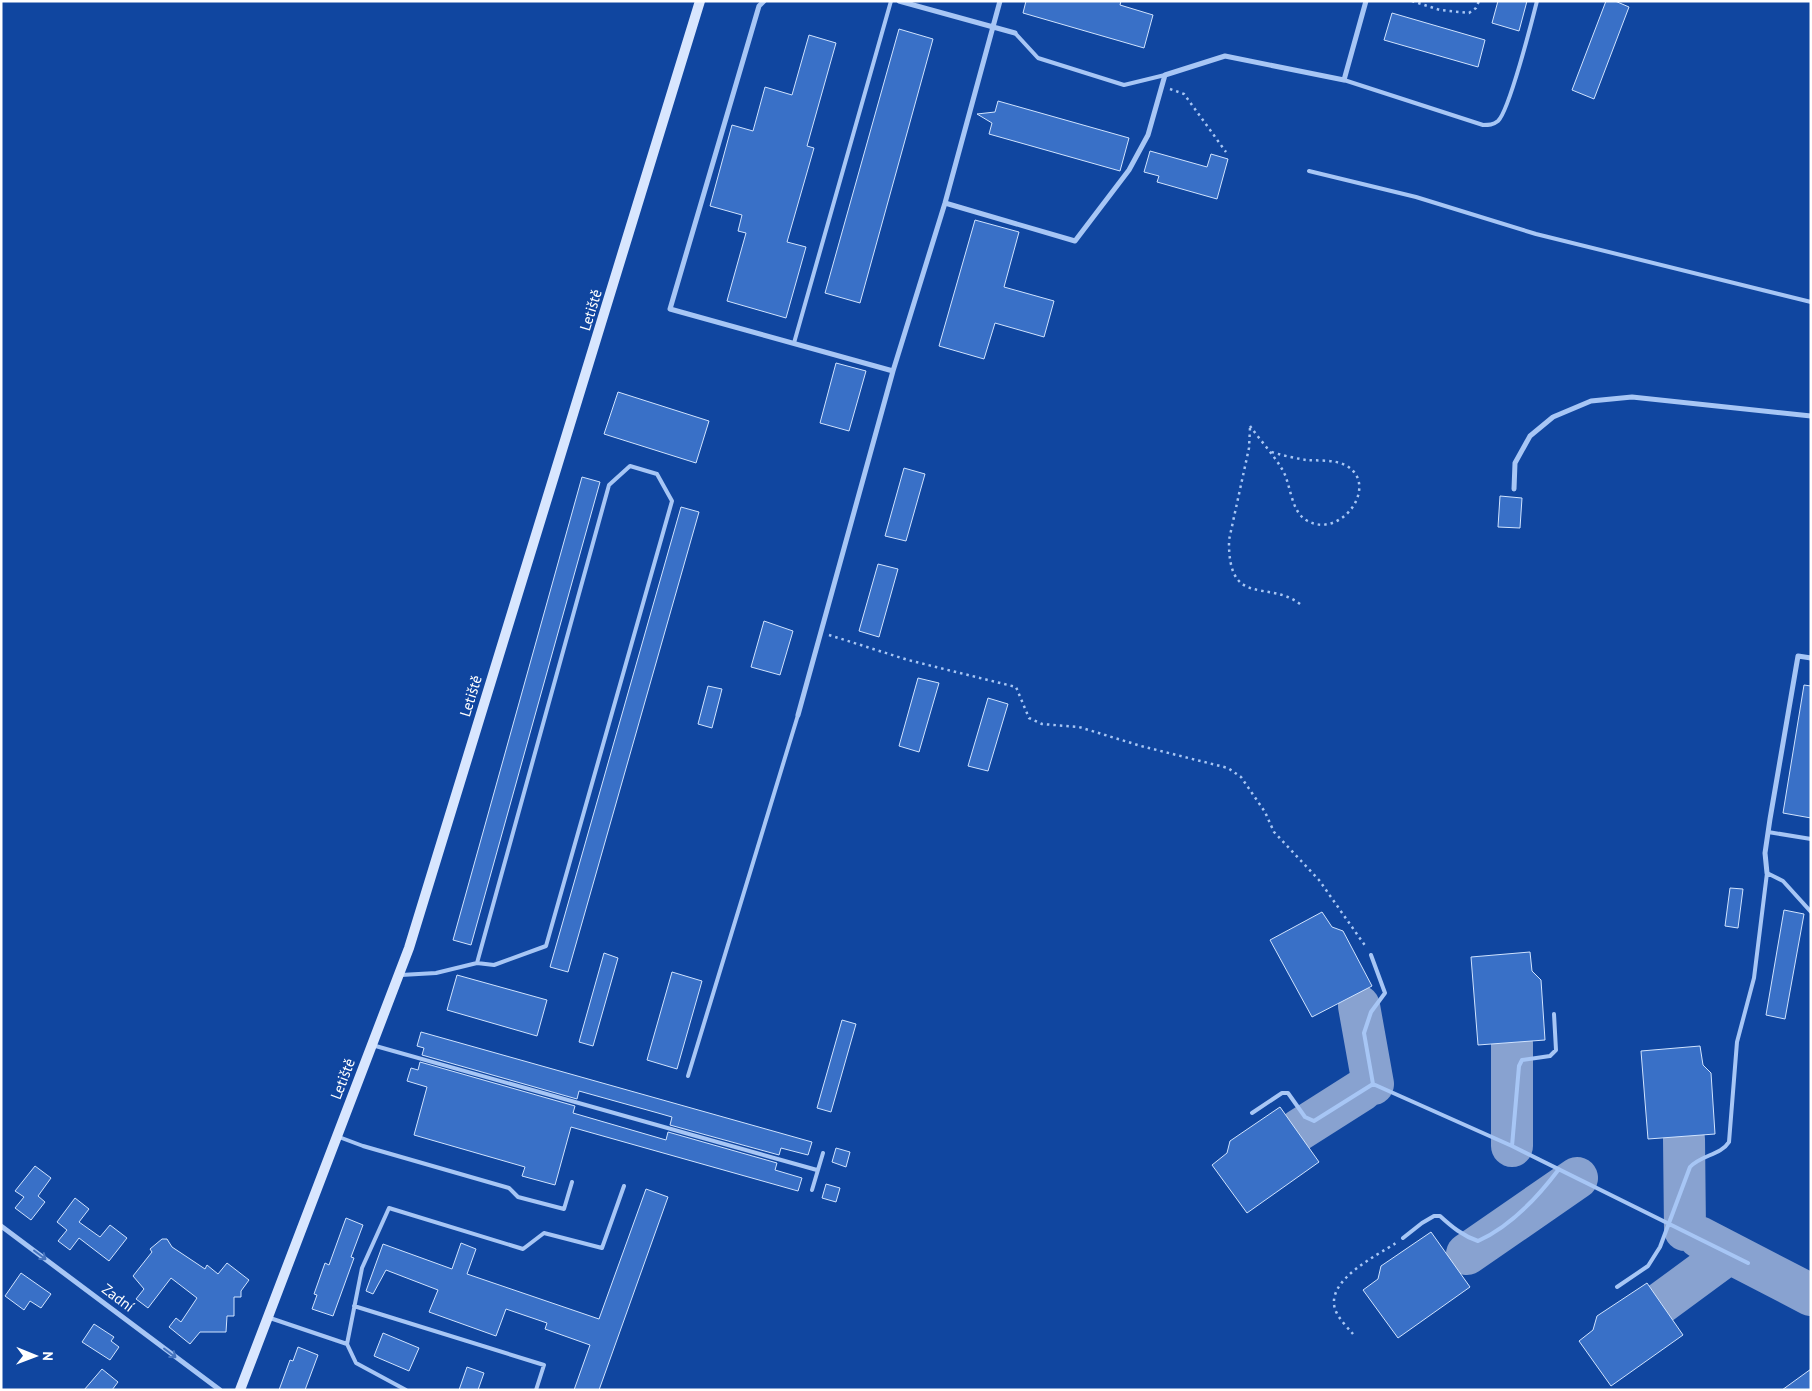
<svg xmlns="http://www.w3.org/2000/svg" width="1812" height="1391" font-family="'PT Sans',sans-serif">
<rect width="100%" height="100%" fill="#1046a0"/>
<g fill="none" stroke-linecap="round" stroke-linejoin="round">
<path stroke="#88a2d0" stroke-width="42" d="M1359,1006l14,78
M1299,1130l63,-40
M1684,1139l1,91
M1512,1146v-103
M1699,1237l112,58
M1467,1254l110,-76
M1661,1303l68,-50"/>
</g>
<path fill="#3970c7" stroke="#d0e3fe" d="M1026,1h95l-1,4 33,10 -9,33 -121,-35z
M1498,1h29l-8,30 -27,-8z
M1606,1h9l14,6 -35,92 -22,-9z
M1392,13l93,27 -7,27 -94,-27z
M899,29l34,10 -73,264 -35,-10z
M809,35l27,8 -29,103 7,2 -27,94 19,5 -20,71 -59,-17 19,-68 -8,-2 4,-16 -32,-9 22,-81 21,6 12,-44 27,8z
M998,101l131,37 -9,33 -131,-37 3,-11 -15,-9 18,-2z
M1150,151l57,16 4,-13 17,5 -11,40 -60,-17 2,-6 -15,-4z
M975,220l44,12 -15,55 50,14 -10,36 -49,-14 -11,36 -45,-13z
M836,363l30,8 -17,60 -29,-8z
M618,392l91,29 -13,42 -92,-29z
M904,468l21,6 -19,67 -21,-5z
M582,477l18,5 -129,463 -18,-5z
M1500,496l22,2 -2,30 -22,-1z
M681,507l18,5 -131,460 -18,-5z
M878,564l20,5 -19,68 -20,-6z
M764,621l29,10 -13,44 -29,-8z
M918,678l21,5 -20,69 -20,-6z
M1804,685l7,1v132l-28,-5z
M708,686l14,3 -10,39 -14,-4z
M988,698l20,6 -20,67 -20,-5z
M1730,888l13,1 -5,39 -13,-2z
M1784,910l20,4 -19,105 -19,-4z
M1322,912l10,15 11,4 29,55 -60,31 -42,-77z
M1530,952l2,19 9,9 4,60 -67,5 -7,-88z
M604,953l14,5 -25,88 -14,-4z
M672,972l30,9 -25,88 -30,-9z
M457,975l90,25 -10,36 -90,-26z
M842,1020l14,4 -25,88 -14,-4z
M421,1032l391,110 -4,13 -27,-7 -2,7 -109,-30 2,-8 -14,-4 -79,-22 -2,8 -155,-44 2,-7 -7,-2z
M1700,1046l3,19 8,8 4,61 -67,5 -7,-88z
M420,1062l155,44 -2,7 93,27 2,-8 109,31 -2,7 27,8 -4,13 -227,-64 -16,58 -33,-9 3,-9 -111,-32 13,-48 -20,-6 4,-13 7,2z
M1280,1107l39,55 -72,51 -35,-48 15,-12 3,-12z
M836,1148l14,4 -4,15 -14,-5z
M35,1166l16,12 -13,18 7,6 -14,18 -16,-12 9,-11 -9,-6z
M826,1184l14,4 -4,14 -14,-4z
M646,1189l22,8 -69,193h-25l16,-45 -45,-16 2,-6 -41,-14 -10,27 -67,-24 9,-22 -52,-20 -13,24 -7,-3 17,-47 69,25 9,-26 15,6 -9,25 132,45z
M75,1198l14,11 -10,13 21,15 10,-12 17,13 -18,23 -30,-23 -9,12 -12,-9 9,-11 -10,-8z
M346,1218l17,7 -12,32 3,1 -21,58 -21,-7 5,-14 -3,-1 11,-31 4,2z
M1431,1232l39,55 -72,51 -35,-48 15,-11 3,-13z
M162,1239h5l5,8 33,22 2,-4 11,9 9,-11 22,17 -8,11v6h-7v19h-7l-1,16h-26l-10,12 -21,-17 7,-9 5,4 16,-24 -26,-20 -23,30 -12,-9 8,-10 -11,-13 19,-24 -2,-3z
M21,1273l30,21 -10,14 -11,-7 -6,9 -19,-14z
M1647,1283l36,52 -72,51 -32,-45 14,-11 4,-14z
M94,1324l20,13 -3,4 8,6 -9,13 -28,-18z
M383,1333l36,15 -10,23 -35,-15z
M298,1347l20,8 -13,35h-26l11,-30 3,1z
M467,1367l17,6 -6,17h-19z
M102,1369l16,13 -6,8h-28z
M1811,1369v21h-29z"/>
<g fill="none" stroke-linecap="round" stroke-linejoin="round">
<path stroke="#a7c6f5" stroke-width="2.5" stroke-dasharray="2.5 4" stroke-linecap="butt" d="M1412,1l28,9 29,3 7,-5 3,-7
M1170,89l14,5 42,58
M1250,426c10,14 23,28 32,43 9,14 8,41 24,51 34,21 74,-34 41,-54 -12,-7 -28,-5 -41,-6 -12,-2 -26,-5 -37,-9
M1250,428l-1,20 -20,92c-1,69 38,39 71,64
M829,635l79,25 108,27 13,31 13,6 37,3 62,19 87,22 13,9 24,35 9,20 45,48 47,67
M1353,1334c-6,-7 -15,-16 -18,-25 -9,-29 41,-53 61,-66"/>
<path stroke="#a7c6f5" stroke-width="4" d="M1015,33l23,25 86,27 41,-10
M1344,80l139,45c6,0 10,0 15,-4 11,-10 34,-100 39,-120
M1309,171l107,26 120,37 275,68
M794,343l97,-342
M1768,832l43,7
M1371,955l14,38 -14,19 -7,21 9,51
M401,975l35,-2 41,-10 17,2 52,-19 126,-445 -15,-27 -27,-8 -21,19 -132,478
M372,1045l445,125
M688,1076l110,-361
M1252,1113l30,-20h6l17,24 9,4 59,-37 139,62 236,117
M339,1137l24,9 146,42 9,9 46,12 8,-27
M1512,1146l7,-80 3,-6 28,-4 6,-6 -2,-36
M812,1190l11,-37
M1403,1238l19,-15 12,-7h6c12,11 23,20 38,25 33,-15 60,-44 81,-72
M1617,1287l31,-21 12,-19 30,-80c11,-12 31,-12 39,-25l8,-100 17,-64 13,-105 16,8 28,31
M354,1306l190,59 -8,25
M270,1318l77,26 9,19 50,27
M347,1344l15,-76 27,-60 134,41 21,-16 58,15 22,-62"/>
<path stroke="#a7c6f5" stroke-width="5" d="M764,1l-5,5 -89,303 223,62
M899,1l116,32
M945,203l130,38 54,-71 19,-35 17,-60 60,-19 119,24 22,-79
M1514,489l1,-26 15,-27 23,-19 38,-16 41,-4 179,19
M798,715l95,-344 52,-168 55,-202
M1767,873l-2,-20 5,-34 28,-163 13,2
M1,1226l219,164"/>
<path stroke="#d8e6fe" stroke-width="10" d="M240,1390l169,-442 291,-947"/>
</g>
<defs><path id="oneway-shaft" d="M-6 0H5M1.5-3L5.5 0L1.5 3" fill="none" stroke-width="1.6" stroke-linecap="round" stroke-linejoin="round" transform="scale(1.25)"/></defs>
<g stroke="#4573be">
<use href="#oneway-shaft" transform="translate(40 1255) rotate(37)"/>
<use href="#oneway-shaft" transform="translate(170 1353) rotate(37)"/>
</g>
<g text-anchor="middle" stroke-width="4" stroke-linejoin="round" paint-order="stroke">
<g font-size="15" fill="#fff" stroke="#1046a0">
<text transform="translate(591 310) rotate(-73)" y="5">Letiště</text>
<text transform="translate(471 696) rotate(-73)" y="5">Letiště</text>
<text transform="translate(343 1079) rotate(-69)" y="5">Letiště</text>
<text transform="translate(118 1298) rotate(37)" y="5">Zadní</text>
</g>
</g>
<rect width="1812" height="1391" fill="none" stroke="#ffffff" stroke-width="5"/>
<g transform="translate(35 1356) rotate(91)" stroke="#1046a0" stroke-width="4" paint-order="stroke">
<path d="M0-4L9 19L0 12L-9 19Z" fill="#ffffff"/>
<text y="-8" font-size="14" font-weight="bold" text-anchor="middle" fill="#ffffff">N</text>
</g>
</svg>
